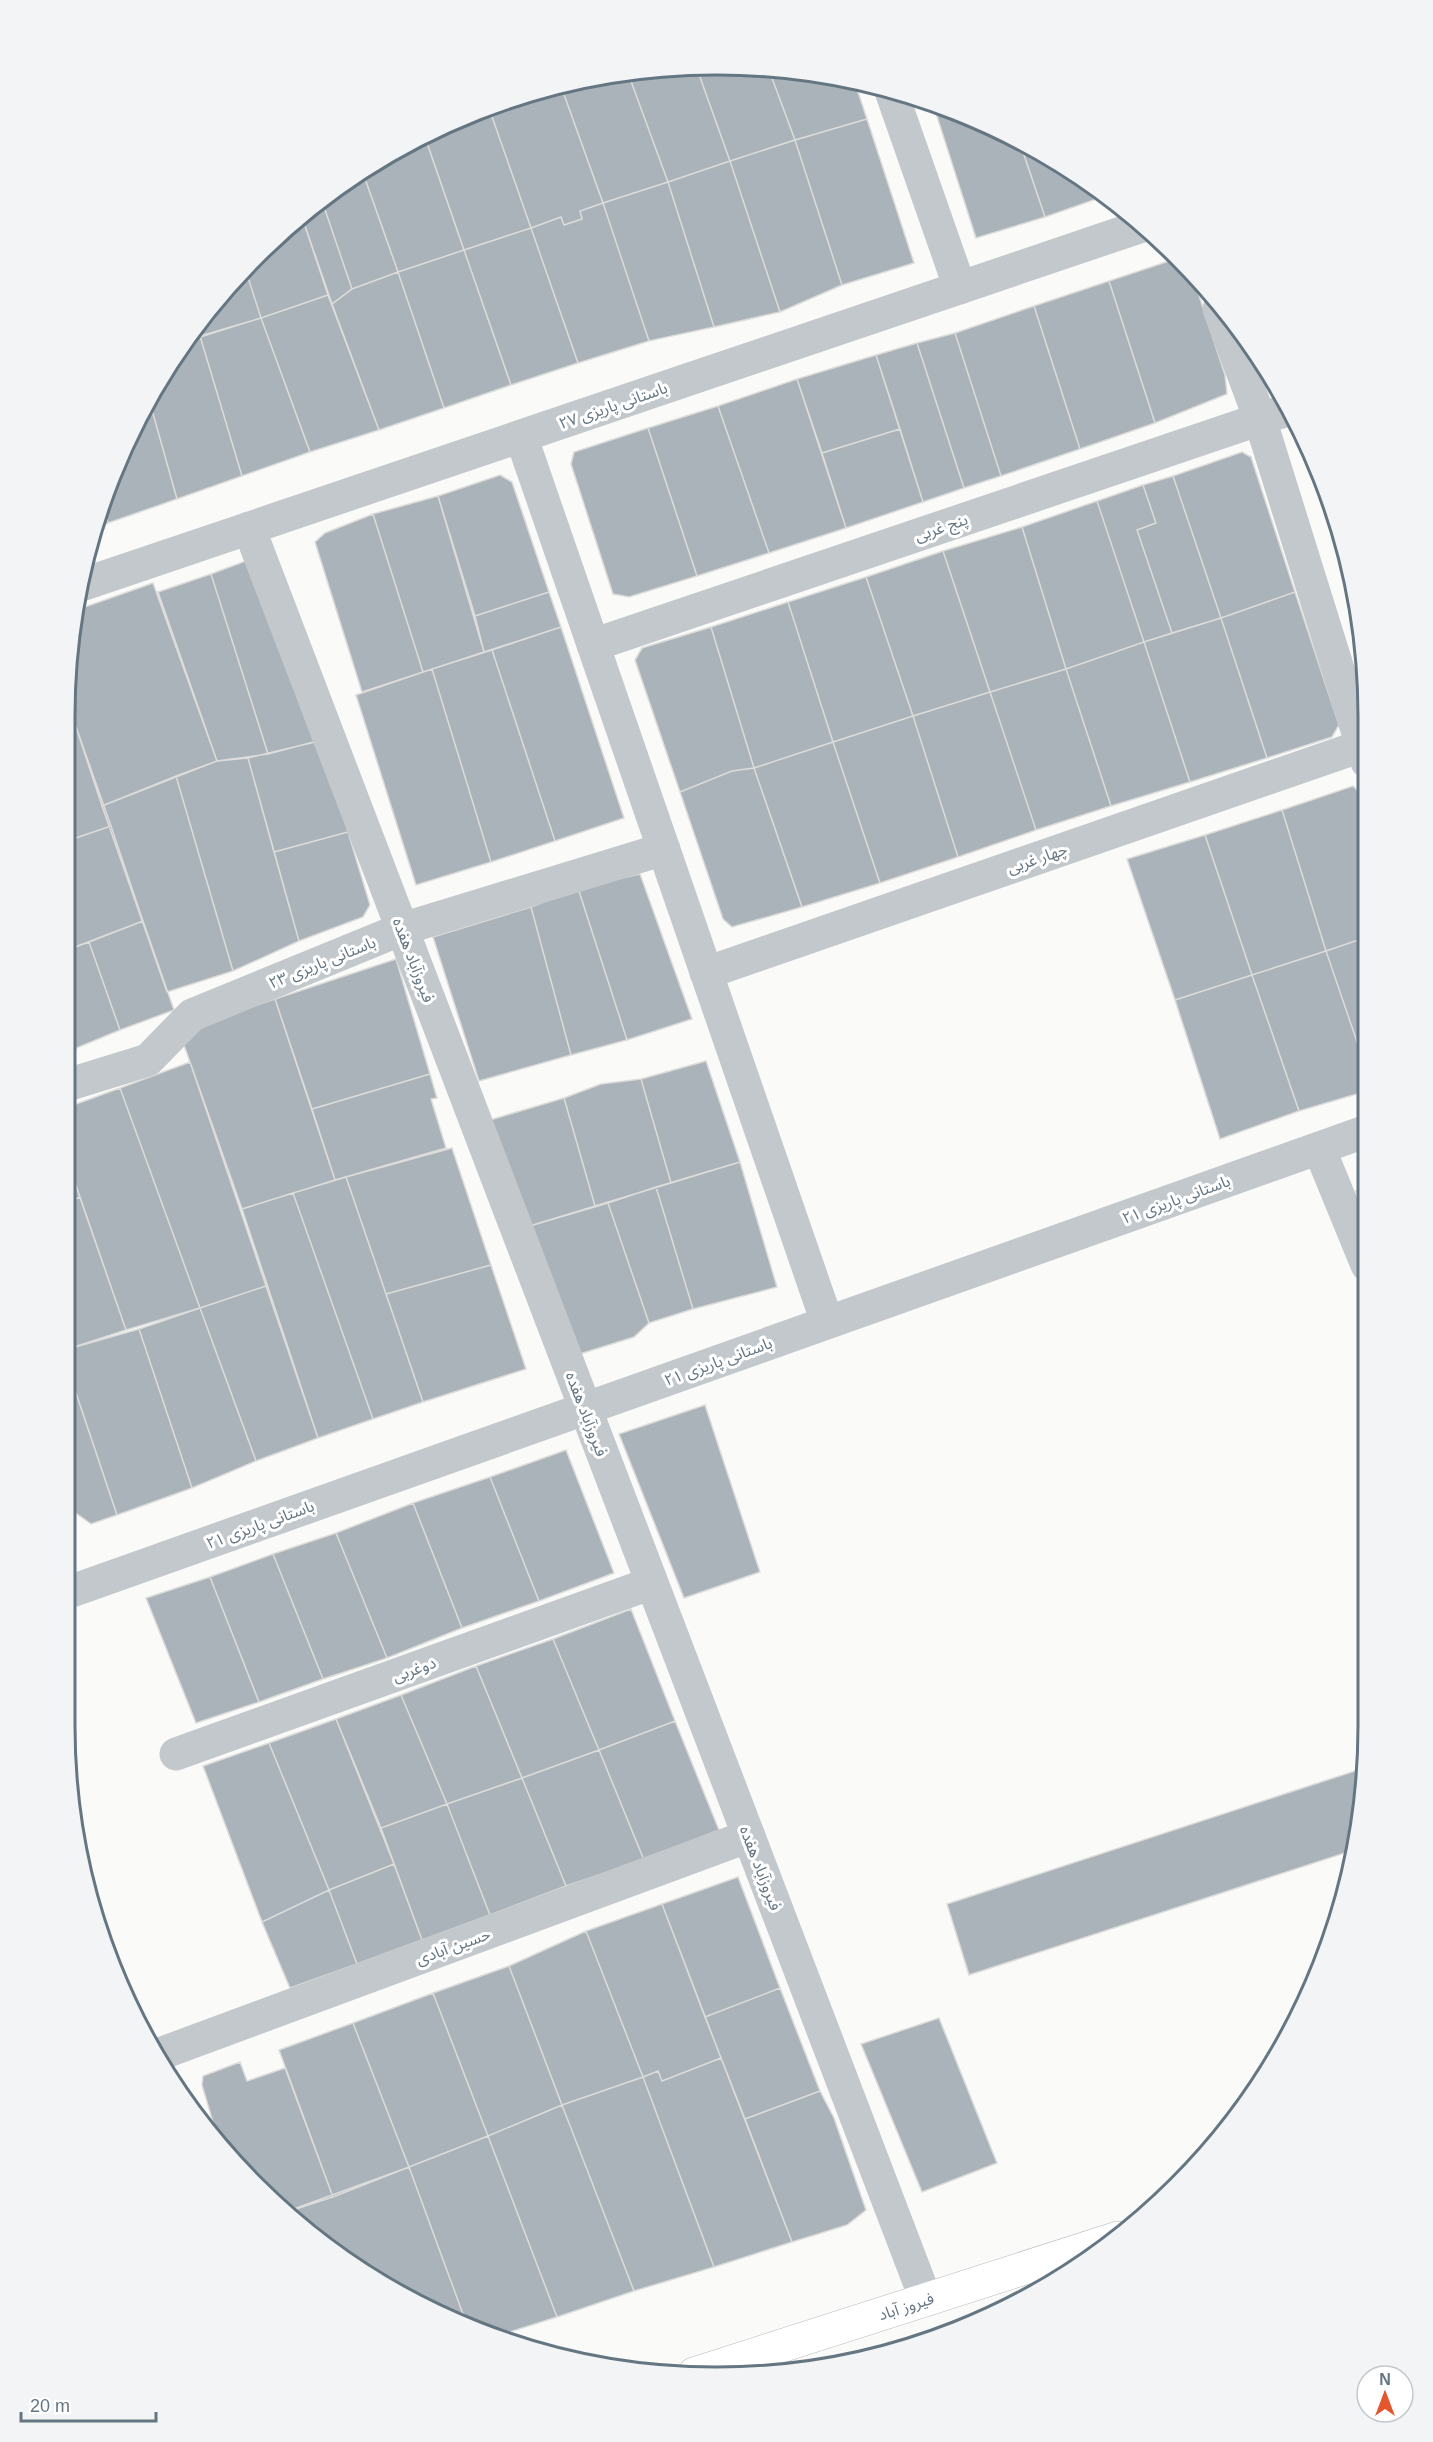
<svg xmlns="http://www.w3.org/2000/svg" width="1433" height="2442" font-family="Arial,'Noto Sans Arabic',sans-serif">
<rect width="100%" height="100%" fill="#fafaf8"/>
<path fill="#aab3b9" stroke="#dcdcda" stroke-width="1.5" d="M716,65l53,5 26,70 -65,21 -34,-95z
M696,66l34,95 -62,21 -40,-109z
M769,70l85,10 13,39 -72,21z
M628,73l40,109 -65,21 -42,-117 28,-9z
M561,86l42,117 -23,8 2,8 -18,6 -3,-8 -30,11 -42,-120z
M933,104l33,10 54,29 25,74 -69,21z
M489,108l42,120 -67,22 -39,-113 42,-23z
M867,119l47,144 -72,22 -47,-145z
M425,137l39,113 -66,22 -36,-102z
M795,140l47,145 -62,27 -50,-151z
M1020,143l58,31 27,22 -60,21z
M730,161l50,151 -66,15 -46,-145z
M362,170l36,102 -46,17 -30,-88z
M668,182l46,145 -65,14 -46,-138z
M322,201l30,88 -20,15 -30,-87z
M603,203l46,138 -71,22 -47,-135 30,-11 3,8 18,-6 -2,-8z
M302,217l26,78 -67,23 -16,-50 10,-12z
M531,228l47,135 -67,22 -47,-135z
M464,250l47,135 -67,23 -46,-136z
M1178,258l14,16 33,101 2,19 -72,29 -46,-142z
M245,268l16,50 -67,21 -2,-6z
M398,272l46,136 -65,22 -47,-126 20,-15z
M1109,281l46,142 -75,26 -46,-143z
M328,295l51,135 -69,22 -49,-134z
M1034,306l46,143 -79,27 -46,-143z
M261,318l49,134 -68,24 -42,-140z
M955,333l46,143 -37,12 -47,-145z
M200,336l42,140 -65,23 -27,-96 24,-48 11,-14z
M917,343l47,145 -41,14 -47,-147z
M876,355l24,74 -78,24 -25,-74z
M797,379l49,149 -77,25 -51,-147z
M150,403l27,96 -69,24 -5,-23z
M718,406l51,147 -72,23 -49,-148z
M648,428l49,148 -68,21 -16,-3 -42,-130 3,-12z
M900,429l23,73 -77,26 -24,-75z
M1307,448l27,59 10,50z
M1242,452l9,5 44,135 -74,26 -48,-142z
M500,475l12,7 37,110 -74,24 -37,-120z
M1173,476l48,142 -49,15 -35,-103 19,-7 -13,-38z
M1143,485l13,38 -19,7 35,103 -28,9 -47,-141z
M438,496l46,156 -61,20 -50,-158z
M103,500l5,23 -13,4 4,-20z
M1097,501l47,141 -78,27 -44,-142z
M373,514l50,158 -61,20 -47,-150 10,-9z
M1022,527l44,142 -76,23 -47,-141z
M943,551l47,141 -77,24 -47,-139z
M251,559l70,181 -53,14 -57,-180z
M211,574l57,180 -51,7 -59,-169z
M866,577l47,139 -80,26 -45,-140z
M153,583l64,178 -115,45 -27,-82 -9,3v-53l13,-65z
M549,592l12,35 -77,25 -9,-36z
M1295,592l44,133 -7,12 -65,21 -46,-140z
M788,602l45,140 -79,26 -43,-141z
M1221,618l46,140 -77,24 -46,-140z
M561,627l63,191 -69,23 -63,-191z
M711,627l43,141 -22,3 -52,21 -45,-132 7,-12z
M1144,642l46,140 -79,24 -45,-137z
M492,650l63,191 -64,21 -59,-193z
M432,669l59,193 -75,23 -60,-190z
M1066,669l45,137 -75,24 -46,-138z
M990,692l46,138 -78,27 -45,-141z
M913,716l45,141 -78,26 -47,-141z
M75,724l36,102 -44,15 -1,-114z
M328,739l20,93 -74,20 -26,-94z
M833,742l47,141 -78,24 -48,-139z
M248,758l51,183 -66,30 -57,-195 41,-15z
M754,768l48,139 -70,20 -9,-8 -43,-127 52,-21z
M176,776l57,195 -66,21 -65,-186z
M1353,786l8,8 6,19v124l-41,14 -44,-141z
M1282,810l44,141 -74,24 -47,-140z
M111,826l32,95 -76,29v-109z
M348,832l22,73 -7,12 -64,24 -25,-89z
M1205,835l47,140 -77,25 -48,-141z
M640,874l52,145 -65,21 -49,-152z
M578,888l49,152 -56,15 -40,-148z
M531,907l40,148 -92,26 -46,-144z
M143,921l31,89 -54,20 -31,-88z
M1367,937v134l-41,-120z
M89,942l31,88 -53,22v-102z
M1326,951l41,120v20l-68,20 -47,-136z
M396,959l34,115 -118,35 -37,-110z
M1252,975l47,136 -79,28 -45,-139z
M275,999l60,181 -93,29 -63,-178z
M706,1061l34,101 -69,21 -30,-104z
M190,1062l76,224 -66,22 -80,-220z
M430,1074l7,24 -6,1 15,49 -111,32 -23,-71z
M641,1079l30,104 -76,23 -31,-108 37,-14z
M120,1088l80,220 -74,22 -58,-167v-56z
M564,1098l31,108 -72,22 -33,-108z
M452,1148l39,117 -105,29 -40,-117z
M68,1162l12,35 -12,5z
M740,1162l37,125 -84,22 -37,-122z
M346,1177l77,225 -50,17 -80,-226z
M656,1187l37,122 -44,14 -41,-120z
M1367,1188v28l-11,-25z
M293,1193l80,226 -55,19 -76,-229z
M80,1197l46,133 -58,19v-147z
M608,1203l41,120 -15,14 -67,21 -44,-130z
M491,1265l35,104 -103,33 -37,-108z
M266,1286l52,152 -62,23 -56,-153z
M200,1308l56,153 -64,27 -53,-159z
M139,1329l53,159 -75,27 -48,-143 -1,-23z
M69,1372l48,143 -26,9 -22,-16z
M705,1405l55,167 -76,26 -65,-164z
M566,1450l48,123 -75,28 -49,-124z
M490,1477l49,124 -77,27 -49,-125z
M413,1503l49,125 -75,30 -51,-125z
M336,1533l51,125 -64,21 -50,-125z
M273,1554l50,125 -64,23 -49,-125z
M210,1577l49,125 -63,21 -50,-125z
M631,1609l44,112 -76,29 -46,-111z
M553,1639l46,111 -77,28 -46,-112z
M476,1666l46,112 -75,26 -46,-109z
M401,1695l46,109 -66,24 -45,-109z
M336,1719l58,145 -65,26 -60,-147z
M675,1721l44,109 -75,30 -45,-110z
M269,1743l60,147 -67,32 -59,-156z
M599,1750l45,110 -78,26 -44,-108z
M1367,1767l-16,84 -382,124 -22,-71z
M522,1778l44,108 -76,29 -43,-111z
M447,1804l43,111 -68,25 -41,-112z
M394,1864l28,76 -65,24 -28,-74z
M738,1877l42,111 -75,29 -43,-113z
M329,1890l28,74 -67,24 -28,-66z
M662,1904l59,154 -59,23 -4,-10 -15,6 -57,-146z
M586,1931l57,146 -81,28 -53,-139z
M509,1966l53,139 -74,31 -55,-143z
M780,1988l40,103 -75,28 -40,-102z
M433,1993l55,143 -79,31 -56,-144z
M939,2018l58,145 -75,29 -61,-148z
M353,2023l56,144 -76,30 -54,-147z
M721,2058l71,184 -78,25 -71,-190 15,-6 4,10z
M240,2062l7,19 38,-13 48,129 -46,15 -31,-25 -36,-41 -18,-61 1,-9z
M643,2077l71,190 -80,24 -72,-186z
M820,2091l14,27 32,92 -19,15 -55,17 -47,-123z
M562,2105l72,186 -77,26 -69,-181z
M488,2136l69,181 -60,19 -30,-11 -58,-158z
M409,2167l58,158 -39,-15 -74,-43 -60,-49 -3,-8z"/>
<g fill="none" stroke-linecap="round" stroke-linejoin="round">
<g stroke="#b3babf" stroke-width="34">
<path id="secondary" d="M694,2374l424,-136"/>
</g>
<path stroke="#c3c8cc" stroke-width="33" d="M891,91l69,197
M1219,309l41,110 107,343
M521,436l306,886
M249,528l677,1772
M84,584l1058,-358
M593,645l697,-236
M706,973l661,-229
M67,1085l81,-25 44,-45 210,-86 262,-80
M1319,1148l48,117
M69,1592l1298,-461
M176,1754l476,-171
M157,2055l592,-219"/>
<use href="#secondary" stroke="#fff" stroke-width="33"/>
</g>
<g text-anchor="middle" stroke-width="6" stroke-linejoin="round" paint-order="stroke">
<g font-size="16" fill="#657683" stroke="#fff">
<text transform="translate(613 405) rotate(-19)" y="6">باستانی پاریزی ۲۷</text>
<text transform="translate(941 527) rotate(-19)" y="6">پنج غربی</text>
<text transform="translate(1037 858) rotate(-19)" y="6">چهار غربی</text>
<text transform="translate(414 960) rotate(69)" y="6">فیروزآباد هفده</text>
<text transform="translate(322 962) rotate(-22)" y="6">باستانی پاریزی ۲۳</text>
<text transform="translate(1176 1199) rotate(-20)" y="6">باستانی پاریزی ۲۱</text>
<text transform="translate(718 1361) rotate(-20)" y="6">باستانی پاریزی ۲۱</text>
<text transform="translate(587 1414) rotate(69)" y="6">فیروزآباد هفده</text>
<text transform="translate(260 1524) rotate(-20)" y="6">باستانی پاریزی ۲۱</text>
<text transform="translate(414 1669) rotate(-20)" y="6">دوغربی</text>
<text transform="translate(761 1868) rotate(69)" y="6">فیروزآباد هفده</text>
<text transform="translate(453 1946) rotate(-20)" y="6">حسین آبادی</text>
<text transform="translate(906 2306) rotate(-18)" y="6">فیروز آباد</text>
</g>
</g>
<path d="M0 0H1433V2442H0ZM716 75H717A641 641 0 0 1 1358 716V1726A641 641 0 0 1 717 2367H716A641 641 0 0 1 75 1726V716A641 641 0 0 1 716 75Z" fill="#f3f4f5" fill-rule="evenodd"/>
<path fill="none" stroke="#657683" stroke-width="3" d="M716 75H717A641 641 0 0 1 1358 716V1726A641 641 0 0 1 717 2367H716A641 641 0 0 1 75 1726V716A641 641 0 0 1 716 75Z"/>
<g transform="translate(1385 2394)"><circle r="28" fill="#ffffff" stroke="#c1c8cd" stroke-width="1.5"/>
<path d="M0-4.5L10 22L0 15L-10 22Z" fill="#e4572e"/>
<text y="-9" font-size="16" font-weight="bold" text-anchor="middle" fill="#657683">N</text>
</g>
<path d="M21 2412v9h135v-9" fill="none" stroke="#657683" stroke-width="3"/>
<text x="30" y="2412" font-size="18" fill="#657683" stroke="#ffffff" stroke-width="4.5" paint-order="stroke">20 m</text>
</svg>
